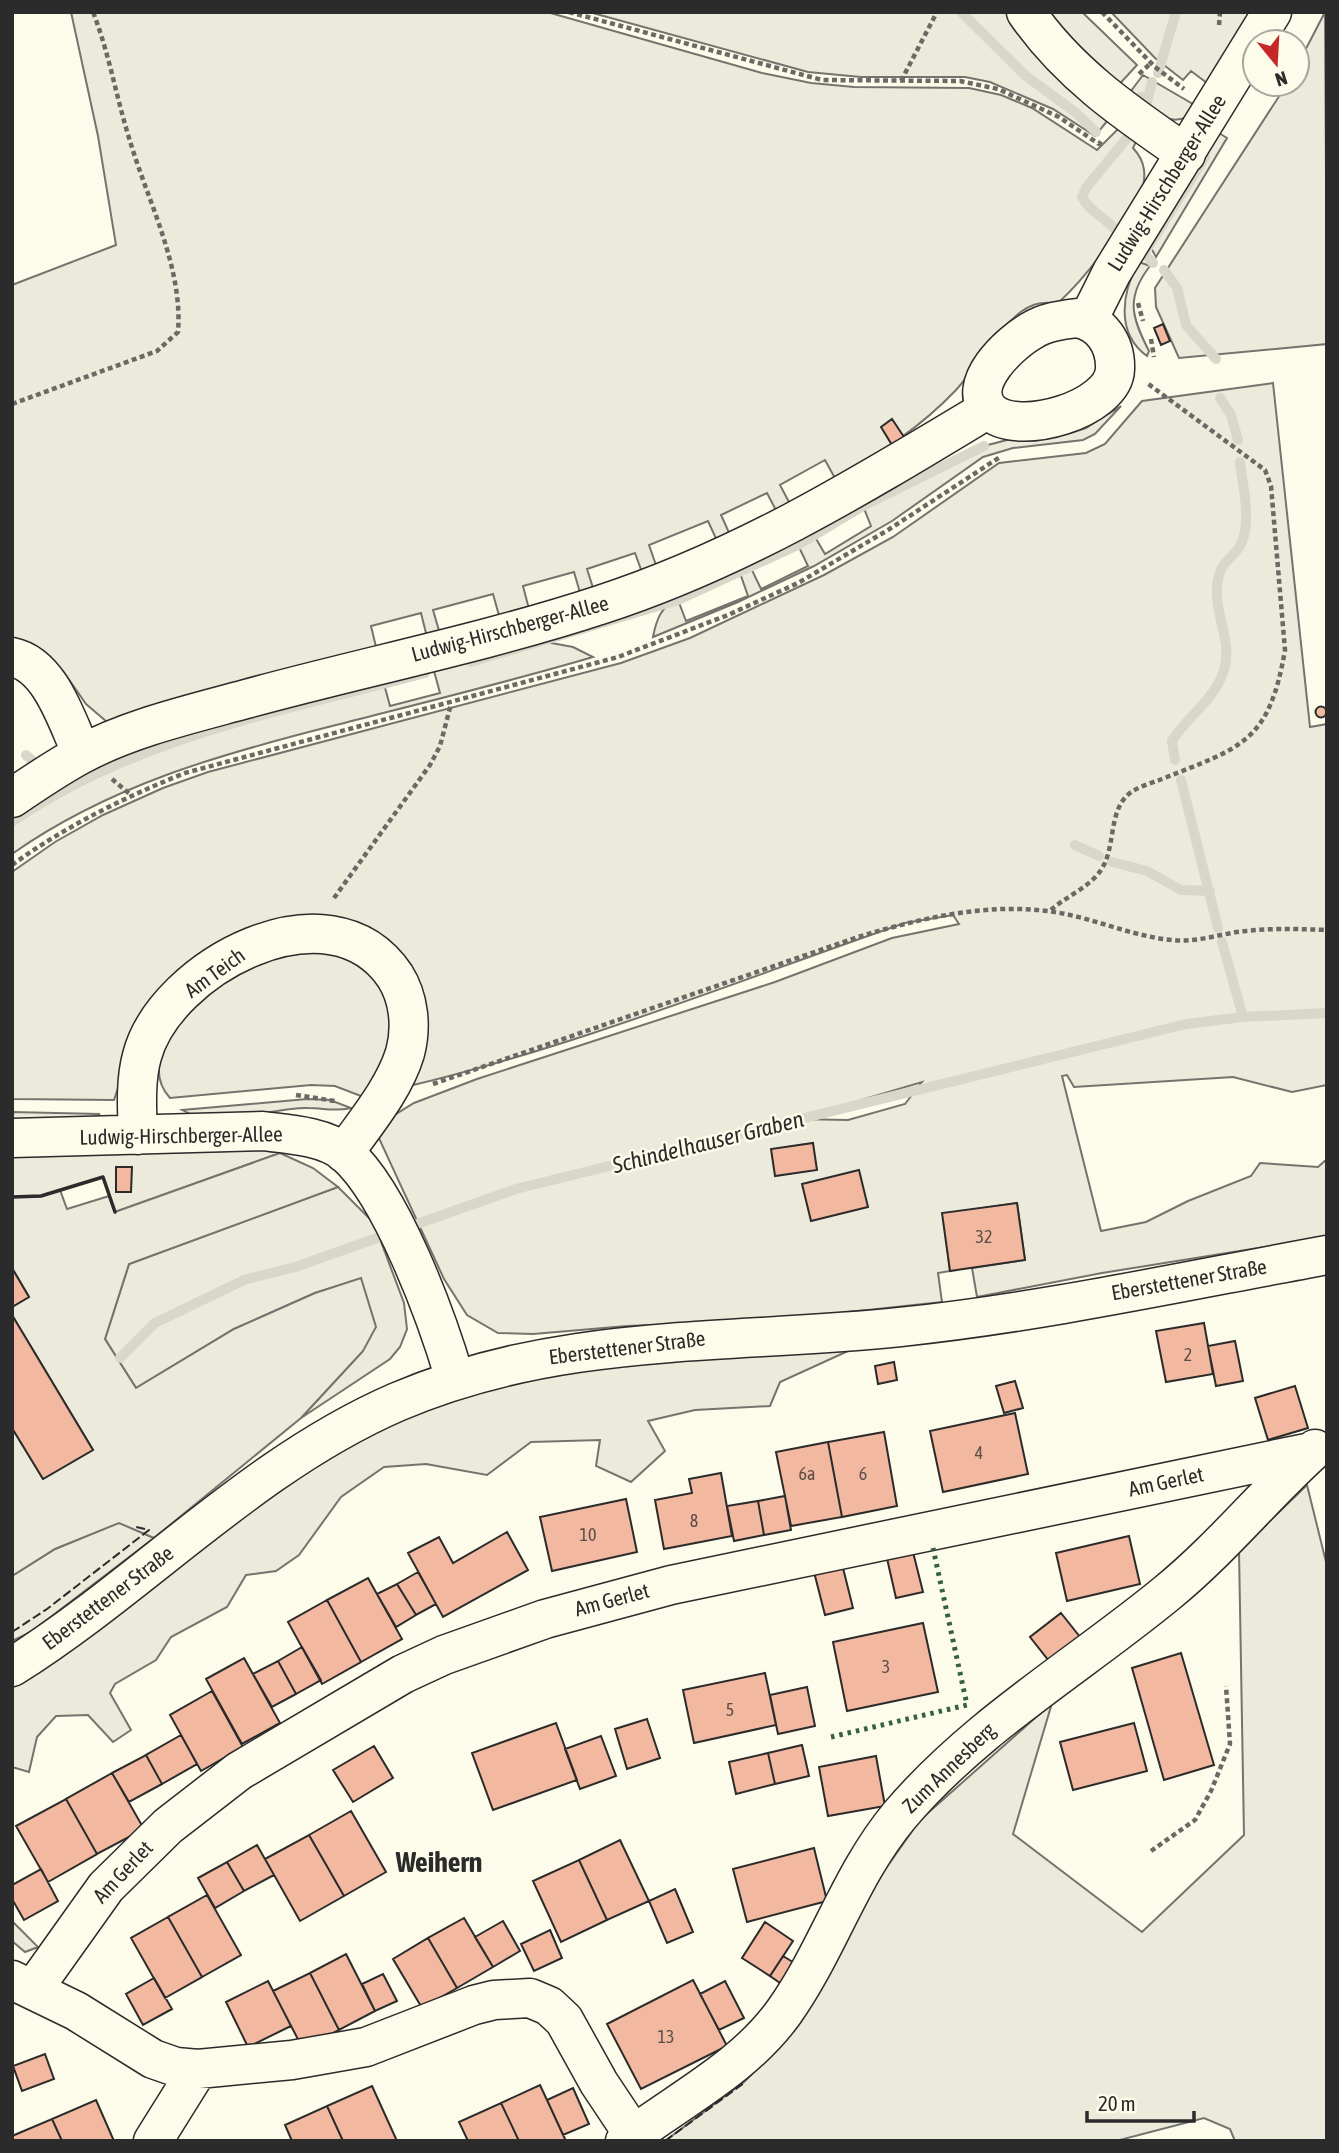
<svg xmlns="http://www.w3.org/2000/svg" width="1339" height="2153" font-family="'Asap Condensed',sans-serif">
<rect width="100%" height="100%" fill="#fdfbea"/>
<path fill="#ecebdb" stroke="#74746e" stroke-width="2" fill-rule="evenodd" d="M71,12h476l215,61 49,10 43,4 115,1 32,7 31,13 65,42 25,-25 16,12 -5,11c13,14 13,27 9,45 -25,40 -50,79 -85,111 -12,-3 -25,0 -35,7 -28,21 -43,54 -66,79 -35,37 -77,64 -120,90l-11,-20 -45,25 11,21 -13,8 -11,-21 -46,22 10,22 -13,6 -10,-22 -59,24 8,23 -14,7 -8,-22 -48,16 7,22 -13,5 -7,-24 -51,14 6,23 -29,10 -7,-25 -60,16 7,24 -13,3 -6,-24 -50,13 6,25 -270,71 -21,-18 -23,-33 -51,-31v-355l104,-40 -18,-109z
M589,12h423l96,108 -13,16 -42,-27 -63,-27 -25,-5h-104l-53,-5z
M1048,12h34l55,53 -23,25z
M1111,12h142l-42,74 -20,-15 -8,9 -28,-22z
M1325,12l2,332 -148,14 -23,-51 -1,-19 132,-204h10v-18z
M1143,75l55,32c-22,28 -48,3 -70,-12z
M1219,133l8,5 -71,119 -6,-11 28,-42z
M1139,262l11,4c-25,32 -18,52 -1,85l-2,5c-32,-23 -25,-65 -8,-94z
M1273,383l37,344 17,-3v361l-35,7 -59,-15 -159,10 -7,-12 -5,1 39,155 45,-9 42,-21 63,-25 9,-13 58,4 9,-8v78l-225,36 -125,24 -5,-29 53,-8 -8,-57 -74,11 7,57 -12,2 4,29 -177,19 -138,5 -94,8 -35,-1 -31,-18 -23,-36 -67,-145 3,-10 34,-21 63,-24 298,-97 117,-44 67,-14 -6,-9 -48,8c-165,57 -330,124 -500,164l16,-78 -124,-88 -163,119 -20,60 -102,-1v-227l43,-30 48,-27 60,-27 45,-16 413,-109 69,-25 134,-63 69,-38 106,-74 87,-10 19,-9 37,-43zM922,1082l-17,22 -57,16 -51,-1z
M1121,406l-26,28 -12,6 -70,8 -30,9 -91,64 -78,45 -76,36 -85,35c3,-16 8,-32 25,-37l8,21 62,-25 -8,-23 11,-5 10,21 47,-23 -10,-21 17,-8 10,17 46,-28 -8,-20 121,-60 42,-11 45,-2 15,-5z
M546,642l27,5 20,10c-85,25 -171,46 -257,68 -115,29 -226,60 -324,129v-32c112,-78 242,-104 372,-138l6,22 50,-13 -6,-22z
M337,950l49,37 9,46 -29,65 -31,-12 -24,-1 -141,13c-44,-48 53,-128 97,-141 21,-6 48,-5 70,-7z
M307,1099l23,1 21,8c-16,4 -27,0 -43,0 -39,-1 -89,23 -126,2z
M12,1112l88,2 -10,5 -78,5z
M262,1150l18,3 -165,59 -12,-35 -62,19 -29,1v-40z
M338,1187l36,36 30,80 3,26 -7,18 -10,12 -89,59 62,-67 -3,-72 -45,14 -81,36 -98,59 -31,-49 24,-75z
M859,1346l-79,36 -10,24 -75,4 -47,11 17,30 -34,31 -35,-16 4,-26 -69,2 -44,33 -61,-11 -42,3 -43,30 -42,58 -23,16 -30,4 -19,32 -56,30 -15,23 -41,24 -5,9 21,37 -18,12 -25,-27 -32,1 -19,21 -8,35 -17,-5v-86l323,-230 86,-43 79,-21 104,-22z
M1307,1485l20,81v575h-92l-5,-12 -26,-11 -88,23h-451l79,-59 30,-30 79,-137 67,-95 132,-117 -39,131 129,98 102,-97 -5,-284z
M119,1522l35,16 -123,94 -19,9v-65l43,-27z
M12,1921l26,26 -13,5 -13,-11z"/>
<path fill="#eceadb" stroke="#74746e" stroke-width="2" d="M280,1153l33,15 25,19 -209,77 -24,75 31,49 98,-59 81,-36 46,-15 15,49 -13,24 -62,67 -147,120 -35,-15 -64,26 -43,27v-148l31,51 50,-29 -81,-135v-8l17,-10 -17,-29v-71l29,-1 19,-6 7,19 42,-13 6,16z"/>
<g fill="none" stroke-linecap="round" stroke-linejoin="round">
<path stroke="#d8d7c9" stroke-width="10" d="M961,12l65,64 49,36 21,20
M1158,73l18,-61
M1126,100l22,-4
M1147,102l5,-20
M1120,235c-10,-15 -30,-22 -38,-38l4,-9 46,-56
M1153,263l-9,-9 61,-97
M1164,270l13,18 9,37 30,34
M1220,398l11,17 7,25
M471,662l207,-62 120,-55 65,-39 121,-60
M26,755l16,14
M1175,760l-3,-19c14,-23 38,-38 49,-63 15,-31 -6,-59 -4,-90 2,-31 18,-28 25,-46 9,-24 1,-55 -2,-80
M1181,780l37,148
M12,822c123,-85 271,-111 413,-149
M1075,845l24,11
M1112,862l35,9 34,19 29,1
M1222,942l21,75
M120,1358l35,-35 89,-43 51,-13 221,-78 670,-165 57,-7 84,-4"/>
</g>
<path fill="#f2b8a0" stroke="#2b2b2b" stroke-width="2" d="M1163,324l7,17 -9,4 -7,-17z
M892,419l12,18 -12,8 -11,-18z
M1315.5 712a5.5 5.5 0 1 1 11 0a5.5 5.5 0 1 1-11 0Z
M813,1143l4,27 -42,6 -4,-27z
M116,1167h16l-1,25h-15z
M859,1170l9,37 -57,14 -9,-37z
M1017,1203l8,57 -75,11 -8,-58z
M12,1268l17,29 -17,10z
M12,1315l81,135 -50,29 -31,-51z
M1204,1323l9,51 -47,8 -10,-51z
M1235,1341l8,40 -27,5 -8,-40z
M894,1362l3,18 -19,4 -3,-18z
M1015,1381l8,27 -19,5 -8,-27z
M1295,1386l13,42 -40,12 -13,-42z
M1015,1413l13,61 -85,18 -13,-61z
M884,1432l13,74 -55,11 -14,-75z
M828,1442l14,75 -51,9 -15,-74z
M721,1473l11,63 -68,13 -9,-49 37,-7 -3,-14z
M785,1496l6,34 -27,5 -6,-34z
M626,1499l11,53 -85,19 -12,-54z
M758,1501l6,34 -30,6 -7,-35z
M507,1532l21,38 -85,47 -35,-64 31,-16 14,26z
M1129,1536l11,48 -73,17 -11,-48z
M912,1548l11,44 -27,6 -10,-44z
M842,1564l11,44 -28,7 -11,-43z
M418,1572l18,32 -20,11 -19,-31z
M368,1578l34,61 -41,23 -34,-62z
M397,1584l19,31 -20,12 -19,-33z
M327,1600l34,62 -39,22 -34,-62z
M1061,1613l23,29 -31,24 -23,-29z
M923,1623l15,69 -91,19 -14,-69z
M302,1647l19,33 -25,14 -18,-33z
M1181,1653l33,112 -50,15 -32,-112z
M244,1658l36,65 -38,21 -36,-65z
M278,1661l18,33 -24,13 -19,-33z
M765,1673l11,52 -82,18 -11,-53z
M807,1687l8,39 -37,8 -8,-39z
M212,1691l31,56 -42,24 -31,-56z
M647,1719l13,39 -33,11 -12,-40z
M556,1723l21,57 -84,30 -21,-57z
M1134,1723l13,48 -74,19 -13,-48z
M181,1735l16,29 -35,20 -16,-29z
M601,1736l15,40 -36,13 -15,-40z
M802,1745l7,31 -34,8 -7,-31z
M374,1746l19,32 -40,24 -20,-32z
M768,1753l7,31 -39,10 -7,-32z
M146,1755l16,29 -33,18 -17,-29z
M876,1756l9,50 -57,10 -9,-49z
M112,1773l32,56 -47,25 -31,-55z
M66,1799l31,55 -49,28 -32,-56z
M351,1811l35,61 -42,24 -35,-61z
M309,1835l35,61 -44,25 -35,-62z
M620,1840l29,61 -42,19 -28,-60z
M257,1845l17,30 -30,16 -17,-29z
M814,1848l13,53 -80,21 -14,-53z
M579,1860l28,60 -46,22 -28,-61z
M227,1862l17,29 -29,17 -17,-30z
M41,1869l17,32 -34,19 -12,-21v-14z
M675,1889l18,43 -26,11 -18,-42z
M207,1895l34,60 -39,22 -34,-60z
M168,1917l34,60 -37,21 -34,-60z
M464,1918l29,49 -36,21 -29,-50z
M503,1921l17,30 -27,16 -18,-30z
M765,1922l28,19 -23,35 -28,-18z
M550,1930l12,28 -28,13 -13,-27z
M428,1938l29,50 -35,20 -29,-49z
M346,1954l29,57 -36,19 -29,-57z
M783,1956l13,8 -13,21 -13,-9z
M310,1973l29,57 -36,19 -30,-58z
M383,1974l14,27 -22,10 -13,-27z
M154,1978l18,31 -29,16 -17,-31z
M693,1980l34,66 -86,43 -34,-65z
M268,1981l23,45 -43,21 -22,-45z
M725,1981l19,37 -25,12 -19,-36z
M45,2054l9,25 -32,12 -9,-25z
M540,2085l7,15 19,41h-47l-18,-38z
M372,2086l25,55h-54l-16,-35z
M573,2088l16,36 -26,11 -16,-35z
M96,2100l18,41h-52l-10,-22z
M501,2103l18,38h-51l-9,-19z
M327,2106l16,35h-51l-7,-16z
M52,2119l10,22h-50v-5z"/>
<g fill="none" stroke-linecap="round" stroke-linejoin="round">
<g stroke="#2b2b2b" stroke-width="41">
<path id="minor" d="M1026,12c42,61 99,100 160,142
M1077,318c24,4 39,26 38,51 -1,40 -98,69 -125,42 -26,-26 20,-68 41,-80 14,-9 30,-11 46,-13z
M1088,320l24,-48 160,-260
M12,657c39,8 55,65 70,97
M12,798c22,-15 44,-30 68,-43 50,-27 111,-41 166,-56 117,-32 238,-56 354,-94 142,-46 262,-120 388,-196
M138,1135c-1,-25 -3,-54 4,-79 23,-88 188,-177 253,-80 14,22 17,51 10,77 -11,36 -39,69 -61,100
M12,1138l251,-7c25,3 61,5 82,22 47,41 92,165 110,226
M12,1980l64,31 77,48 23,8 22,2 94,-9 74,-13 108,-42 20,-5 36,-2 19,8 15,14 35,63 34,51
M34,1988l72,-101 62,-61 71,-55 164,-97 41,-19 101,-36 126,-34 640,-133
M153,2141l45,-72
M625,2141c54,-41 119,-73 159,-129 44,-62 66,-137 115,-196 76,-90 178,-149 268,-223 54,-44 97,-98 148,-144"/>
</g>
<g stroke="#2b2b2b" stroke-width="41">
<path id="major" d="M12,1667c132,-83 240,-202 385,-265 163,-70 331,-57 503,-75 143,-15 285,-46 427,-72"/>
</g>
<path stroke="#6a6964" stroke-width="4.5" stroke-dasharray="5 3.5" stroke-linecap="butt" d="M569,12l253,68 138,1 38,8 61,28 40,27 3,-4
M1102,12l53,55 29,22
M1219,25l1,-13
M1139,74l12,-11
M901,81l36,-69
M1138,303l5,18
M1151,339l3,18
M12,404l145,-53 21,-19c5,-65 -30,-130 -48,-191 -14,-44 -20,-85 -37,-129
M112,779l19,16
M12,865c54,-39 111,-67 173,-92l433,-116 110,-42 70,-32 90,-53 112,-73
M334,898l96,-133 10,-19 11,-42
M1051,910c14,-13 39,-23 50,-40 14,-21 8,-52 23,-71 8,-11 25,-15 38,-20 80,-32 107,-36 123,-129l-14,-164 -6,-16 -118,-87
M433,1084l425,-147c60,-18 126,-34 189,-26 43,5 82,25 125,29 25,3 50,-7 74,-9 27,-3 54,-2 81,-1
M296,1095l39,6
M1151,1851l44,-31 16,-29 19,-47 -4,-58"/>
<use href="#minor" stroke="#fdfbea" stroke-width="38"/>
<use href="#major" stroke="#fdfbea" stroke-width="38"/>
<path stroke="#34623c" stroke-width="5" stroke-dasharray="3.5 5" stroke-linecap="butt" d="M831,1737l136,-32 -34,-157"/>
<path stroke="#2b2b2b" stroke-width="2" stroke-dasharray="9 3.5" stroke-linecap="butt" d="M12,1632l35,-23 102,-79 -13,-3
M665,2141l79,-58"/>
<path stroke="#2b2b2b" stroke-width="3.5" d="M12,1197l29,-1 62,-19 12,35"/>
</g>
<g text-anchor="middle" stroke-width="5" stroke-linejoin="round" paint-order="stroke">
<g font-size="18" fill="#5d4e48">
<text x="984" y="1243">32</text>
<text x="1188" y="1361">2</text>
<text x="979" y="1459">4</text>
<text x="807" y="1480">6a</text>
<text x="863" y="1480">6</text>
<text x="694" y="1527">8</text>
<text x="588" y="1541">10</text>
<text x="886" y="1673">3</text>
<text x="730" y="1716">5</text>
<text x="666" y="2043">13</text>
</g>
<g font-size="21" fill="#2b2b2b" stroke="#fdfbea">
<text transform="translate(1167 183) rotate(-58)" y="7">Ludwig-Hirschberger-Allee</text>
<text transform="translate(510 629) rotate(-15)" y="7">Ludwig-Hirschberger-Allee</text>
<text transform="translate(215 973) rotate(-36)" y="7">Am Teich</text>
<text transform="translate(181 1136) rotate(-1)" y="7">Ludwig-Hirschberger-Allee</text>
<text transform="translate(1189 1280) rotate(-10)" y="7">Eberstettener Straße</text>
<text transform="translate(627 1348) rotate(-7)" y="7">Eberstettener Straße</text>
<text transform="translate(1166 1482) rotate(-12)" y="7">Am Gerlet</text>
<text transform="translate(108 1598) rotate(-37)" y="7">Eberstettener Straße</text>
<text transform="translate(612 1600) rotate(-15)" y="7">Am Gerlet</text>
<text transform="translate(949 1768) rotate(-44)" y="7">Zum Annesberg</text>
<text transform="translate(123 1872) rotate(-47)" y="7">Am Gerlet</text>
</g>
<g font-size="23" font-style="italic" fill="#2b2b2b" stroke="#fdfbea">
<text transform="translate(708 1142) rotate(-14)" y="8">Schindelhauser Graben</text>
</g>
<g font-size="28" font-weight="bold" fill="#2b2b2b" stroke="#fdfbea">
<text x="439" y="1872">Weihern</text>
</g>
</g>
<rect width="1339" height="2153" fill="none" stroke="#2b2b2b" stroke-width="28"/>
<g transform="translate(1276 63) rotate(162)"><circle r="33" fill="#fdfbea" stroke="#a9a89e" stroke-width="2"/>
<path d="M0-5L12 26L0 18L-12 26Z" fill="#c62828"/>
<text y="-10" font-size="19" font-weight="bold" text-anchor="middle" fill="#2b2b2b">N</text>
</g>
<path d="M1087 2111v10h107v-10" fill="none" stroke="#2b2b2b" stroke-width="3.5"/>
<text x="1098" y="2111" font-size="21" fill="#2b2b2b" stroke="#fdfbea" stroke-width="5" paint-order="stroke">20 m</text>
</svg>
